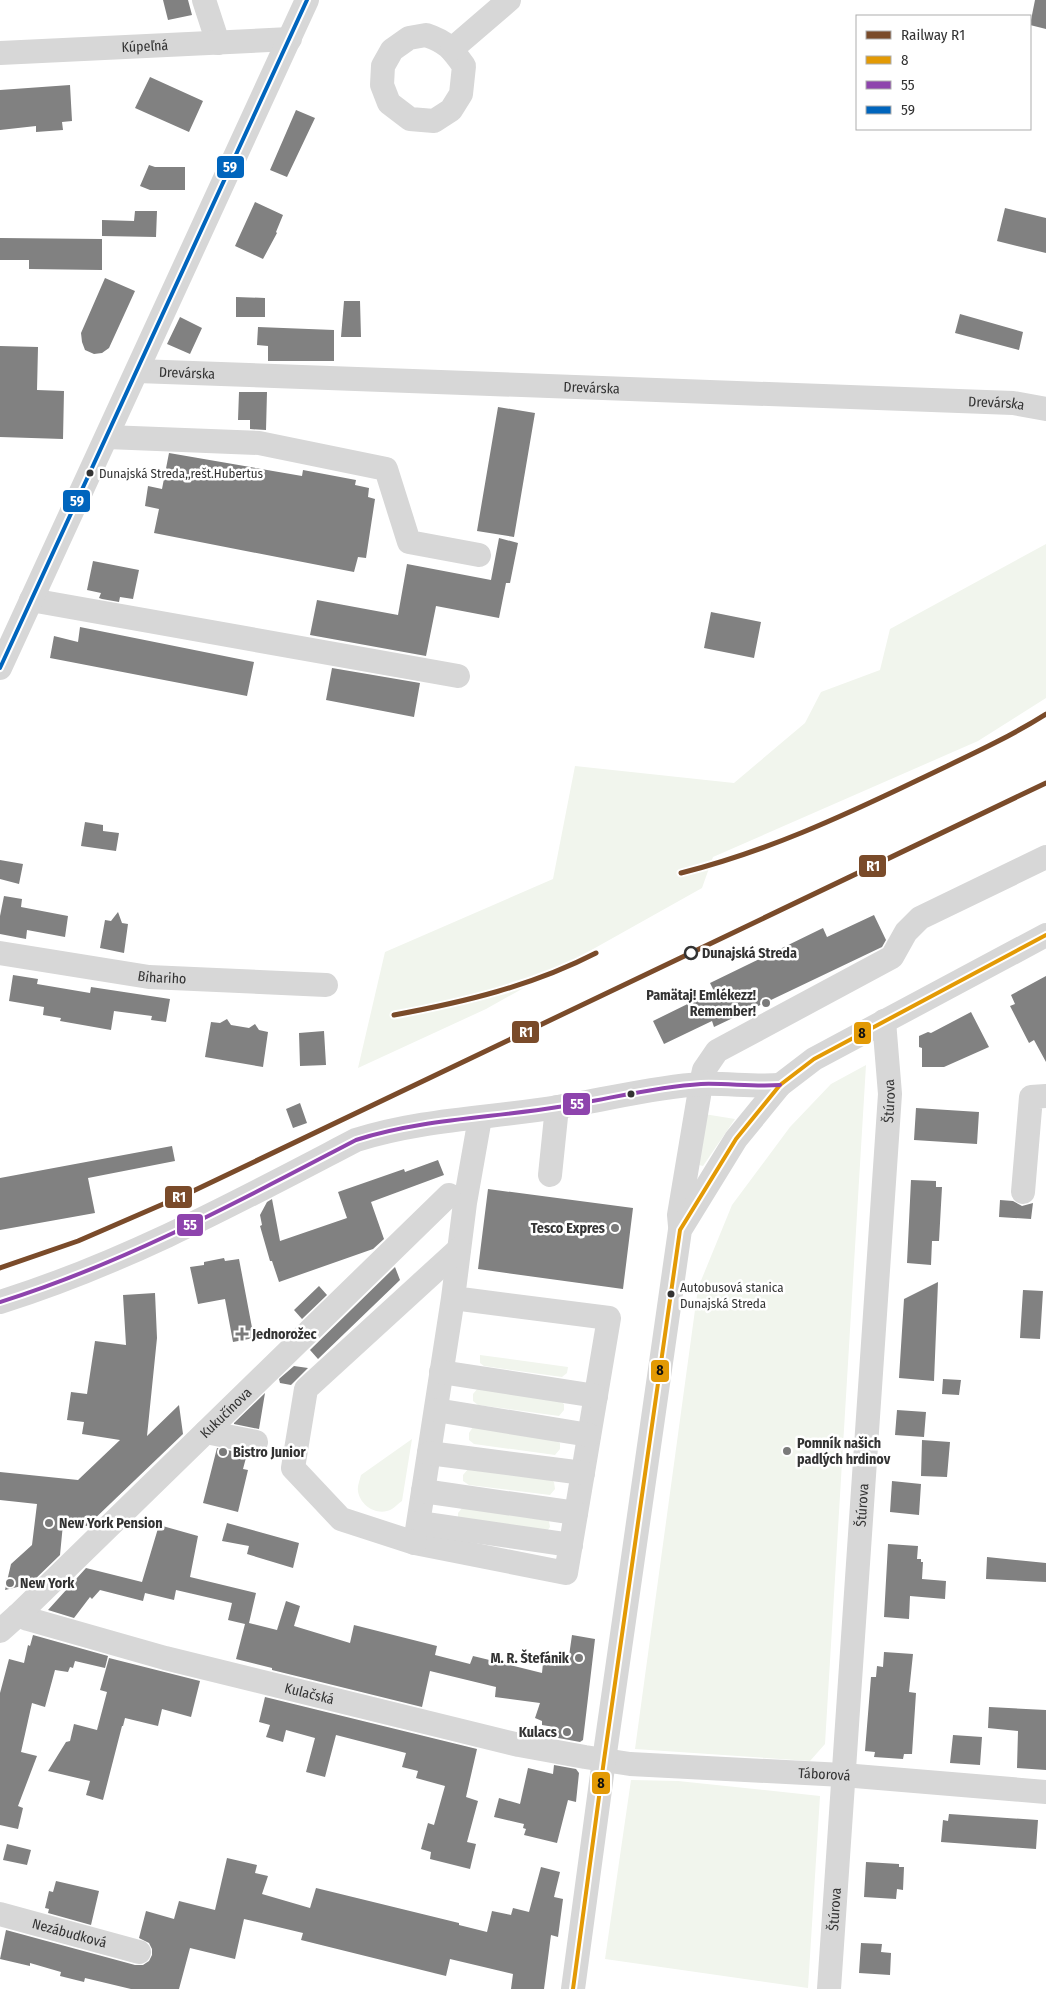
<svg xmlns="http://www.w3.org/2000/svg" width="1046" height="1989" font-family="'Fira Sans Condensed',sans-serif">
<rect width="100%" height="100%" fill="#fff"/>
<path fill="#f1f5ed" d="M1046,544v154l-68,43 -265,116 -11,31 -216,121 -128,59 27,-116 168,-73 22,-113 159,17 71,-60 16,-31 59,-22 10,-41z
M866,1065l-41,679 -15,17 -175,-12 63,-461 34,-83 58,-78 41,-43z
M704,1114l31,5 -32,47 -4,-1z
M480,1355l88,12 -1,6 -5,4 -78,-11 -4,-3z
M478,1388l79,11 7,5v6l-5,6 -81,-11 -5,-4v-7z
M473,1427l79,11 8,5v6l-5,6 -81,-11 -5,-4v-7z
M412,1439l-10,62c-3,2 -7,6 -10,8 -14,8 -32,-3 -34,-18 -1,-5 2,-11 3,-16z
M468,1469l79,8 7,5 1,7 -5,6 -81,-10 -6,-4v-6z
M463,1507l86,14 1,6 -5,7 -87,-14v-7z
M631,1780l47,1 142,15 -12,192 -203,-29z"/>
<path fill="#818181" d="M163,0h25l4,15 -24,5z
M1035,0h11v29l-16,-4z
M150,77l53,24 -14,31 -54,-24z
M70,85l2,36 -10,1 1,8 -27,2v-6l-36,4v-40z
M296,110l19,8 -28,59 -17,-7z
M149,165l6,2h30v23h-35l-10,-4z
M255,202l28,13 -7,17 1,1 -14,26 -28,-13z
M1005,208l41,10v35l-49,-12z
M135,211h22l-1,26 -54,-1v-16l32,1z
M0,238l102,1v31l-73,-1v-9h-29z
M105,278l30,13 -26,57 -7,5 -8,1 -9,-4 -3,-8 -1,-9z
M236,297l29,1v19h-29z
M344,301h16l1,36h-20z
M960,314l63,18 -4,18 -64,-17z
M180,317l22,11 -12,26 -23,-10z
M258,327l76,3v31h-66v-15l-11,-1z
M0,346l38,1 -1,43 27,1 -1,48 -63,-2z
M239,392h28l-1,38 -16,-1v-9h-12z
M498,407l37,6 -21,124 -37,-6z
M169,453l133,23 1,-6 53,10 -1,5 14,3 -1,9 7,2 -9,59 -8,-1 -4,15 -200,-39 5,-24 -14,-3 3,-20 14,3z
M499,538l19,5 -8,40h-4l-7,35 -63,-12 -10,50 -116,-21 7,-35 81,15 9,-51 84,16z
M93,561l46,9 -6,29 -13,-2 -1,5 -17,-3 -3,-1 2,-5 -14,-3z
M711,612l50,10 -7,36 -50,-10z
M80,627l174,35 -7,34 -197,-38 4,-22 24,6z
M332,668l88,15 -6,34 -88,-17z
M85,822l18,3v6l16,2 -3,18 -35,-5z
M0,860l23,4 -4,20 -19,-5z
M4,896l18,3 -1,8 47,9 -3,21 -38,-7 -1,9 -26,-5v-18z
M118,912l4,11 6,1 -4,29 -24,-5 5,-28 6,1z
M874,915l12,25 -4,7 -168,80 -2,-6 -48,23 -11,-23 61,-30 -4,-8 113,-55 4,9z
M13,975l25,4 -1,5 53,9 1,-6 79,12 -4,23 -15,-2 1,-4 -38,-5 -3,19 -51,-9 1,-3 -18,-3 1,-8 -35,-6z
M1046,976v86l-12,-22 -5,3 -19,-37 5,-2 -4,-9z
M971,1012l18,35 -45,20h-22v-19l-3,-1v-11l9,-4 3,1z
M227,1019l4,6 18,3 6,-4 4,6 9,2 -5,35 -58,-10 6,-35 9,1z
M324,1031l2,34 -26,1 -1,-33z
M300,1103l7,20 -14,5 -7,-19z
M916,1108l63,4 -2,32 -63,-4z
M172,1146l3,15 -87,17 7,35 -95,17v-52z
M438,1160l6,15 -73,27 13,37 -11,10 -94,33 -7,-21h-2l-10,-35 2,-1 -2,-10 7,-13 5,-3 8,42 67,-23 -9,-26 66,-23 1,3z
M911,1180l25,1v6h6l-3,54h-7l-1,24 -24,-2z
M488,1189l145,19 -10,81 -145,-20z
M1000,1200l13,1 9,5 11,-3 -2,16 -32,-2z
M224,1258l1,3 14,-2 15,79 -21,4 -8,-43 -27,5 -8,-37 14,-2v-3z
M395,1267l5,13 -82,79 -8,-9z
M938,1282l-4,99 -35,-3 5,-79z
M319,1286l8,9 -25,24 -8,-9z
M1023,1290l20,1 -3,48 -20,-1z
M155,1293l2,45 -10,98 32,-31 4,29 -96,92 -24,-2 -3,31 -30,29 -25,6 6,-26 21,-19 5,-41 -37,-4v-28l78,8 42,-40 -38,-6 2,-12 -17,-2 4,-28 16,2 8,-53 31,4 -3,-50z
M294,1366l14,2 -17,17 -11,-2 -1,-4z
M943,1379l18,1 -2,15 -17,-1z
M265,1393l-6,36 -25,-5v-1z
M897,1410l29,2 -2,25 -29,-2z
M922,1440l28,2 -3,35 -26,-1z
M217,1448l30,6 -4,15 5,1 -10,42 -35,-9z
M892,1481l29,3 -2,31 -29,-3z
M227,1523l72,20 -6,25 -46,-14 2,-8 -27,-5z
M159,1525l39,11 -8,41 66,16 -7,30 28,7 9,-29 14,5 -6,20 56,17 4,-18 83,21 -2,9 35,9 3,-8 69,17 1,-10 13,3 1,-6 3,1 2,-6 7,1 3,-21 23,4 -12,101 -3,2 -27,-5 1,-10 -12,-2v-4l-7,-3 5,-15 -45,-6 1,-10 -66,-16 -8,36 -150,-37v-2l-36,-9 9,-35 -17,-4 4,-17 -56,-13 -2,10 -29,-7 -2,8 -43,-11 -8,9 -2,-2 -16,21 -26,-8 38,-42 56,14z
M888,1544l30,2 -1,13h4v3h2l-1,17 24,2 -1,18 -35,-3 -1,23 -25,-2z
M987,1557l59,6v19l-60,-3z
M33,1635l75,21 -3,12 -30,-7 -2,7 -3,-1 -2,5 -13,-2 -10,37 -13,-4 -11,49 16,4 -19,50 5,2 -5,21 -18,-4v-132l9,-34 15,4 4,-18 2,1z
M884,1652l29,2 -4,38 7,1 -4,61h-8l-1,5 -29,-2 1,-5 -10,-1 6,-74h5l1,-11 6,1z
M109,1658l91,23 -9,36 -29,-8 -4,17 -33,-8 -2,8h-1l-19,74 -17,-5 4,-14 -42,-10 18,-29 4,-1 4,-17 23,6 10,-38 -7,-2z
M265,1697l212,52 -11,48 12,4 -11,41 9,2 -6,25 -40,-10 1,-7 -10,-3 7,-26 6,2 11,-39 -29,-8 2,-7 -16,-4 4,-14 -70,-18 -11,42 -19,-5 9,-34 -29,-8 -3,12 -17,-5 4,-12 -11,-3z
M989,1707l57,3v60l-29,-2 1,-37 -30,-3z
M953,1735l29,2 -2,28 -30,-2z
M554,1765l22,4 3,4 -3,29 -8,-2 -11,43 -33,-8 2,-6 -3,-1 1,-4 -30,-7 5,-19 21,6 8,-36 25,6z
M949,1814l89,6 -2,29 -95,-7 2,-22 5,1z
M7,1844l24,6 -4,15 -24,-5z
M227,1858l30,7 -2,8 13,3 -6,18 48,14 6,-20 143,35v2l28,7 5,-21 19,4 2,-7 16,4 12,-45 19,5 -6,25 9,2 -5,38 -7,-2 -7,54h-33l2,-15 -63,-15 -4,17 -145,-36 2,-7 -59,-14 -9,40 -45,-11 -11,41h-48l-46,-11 -1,4 -24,-6 1,-4 -31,-9v3l-30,-7 6,-29 129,35h8l6,-4 3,-6v-6l-3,-6 -10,-5 7,-27 28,8 5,-18 36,9z
M866,1862l33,2v3h5l-1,23 -6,-1 -1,10 -32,-2z
M56,1881l43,10 -8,34 -43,-12 1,-4 -4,-1 4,-17 4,1z
M861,1943l21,1 -1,8 10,1 -1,22 -31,-2z"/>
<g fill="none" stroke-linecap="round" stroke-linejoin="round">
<g stroke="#d7d7d7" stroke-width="24">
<path d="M204,0l14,43"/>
<path d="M426,35c21,7 26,14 38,31l-3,28 -10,16 -17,11 -24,-2 -21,-16 -7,-18 1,-19 9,-16 17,-12z"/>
<path d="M452,49l57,-49"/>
<path id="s1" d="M0,53l290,-14"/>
<path id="s2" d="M137,371l876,32 33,6"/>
<path d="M107,437l152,6 127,26 23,73 70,13"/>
<path d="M31,600l427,76"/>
<path d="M0,668l307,-668"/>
<path id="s3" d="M0,953l149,24 177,8"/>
<path d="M550,1175l7,-68"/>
<path d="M1023,1192l8,-95 15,-1"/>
<path d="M680,1226l-1,-11 22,-131 3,-14 13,-19 175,-94 14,-25 14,-14 126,-61"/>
<path d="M453,1298l156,20 -43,255 -151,-30 38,-245 12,-95 15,-85"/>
<path d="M0,1302c125,-39 241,-102 356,-162 66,-21 135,-22 202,-33 47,-7 95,-20 143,-23 26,-1 53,3 79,1"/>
<path d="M441,1372l155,24"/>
<path d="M436,1410l153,25"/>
<path d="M206,1432l50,10"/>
<path d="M429,1453l154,20"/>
<path d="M423,1491l153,22"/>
<path d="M419,1523l152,22"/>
<path d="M415,1543l-74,-24 -48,-51 13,-79 153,-140"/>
<path id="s4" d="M18,1615l10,4 137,39 354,87 66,12 45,7 213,11 203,17"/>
<path id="s5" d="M0,1631l18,-16 431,-420"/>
<path id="s6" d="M0,1914l139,38"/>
<path d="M573,1989l31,-229 76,-530 56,-91 44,-54 34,-26 232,-124"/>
<path id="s7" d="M829,1989l61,-895 -6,-73"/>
</g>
<g stroke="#fff" stroke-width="8">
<path id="bus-1" d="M573,1989l31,-229 76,-530 56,-91 44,-54 34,-26 232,-124"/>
</g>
<g stroke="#fff" stroke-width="8">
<path id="bus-2" d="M0,1302c125,-39 241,-102 356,-162 66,-21 135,-22 202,-33 47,-7 95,-20 143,-23 26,-1 53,3 79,1"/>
</g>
<g stroke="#fff" stroke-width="8">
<path id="bus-3" d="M0,668l307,-668"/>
</g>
<use href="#bus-1" stroke="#e39a05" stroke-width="4"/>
<use href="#bus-2" stroke="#8e44ad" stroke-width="4"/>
<use href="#bus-3" stroke="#0065bd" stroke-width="4"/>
<g stroke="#fff" stroke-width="9">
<path id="rail-1" d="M681,873c84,-21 160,-56 237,-93 43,-21 87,-40 128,-66
M394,1015c70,-13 138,-29 202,-62
M0,1268l78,-27 113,-49 855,-409"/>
</g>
<use href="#rail-1" stroke="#7a4b2a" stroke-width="5"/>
</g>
<g fill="#333" stroke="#fff" stroke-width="2">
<circle cx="90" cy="473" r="4.5"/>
<circle cx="631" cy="1094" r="4.5"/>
<circle cx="671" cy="1294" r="4.5"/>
</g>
<circle fill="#fff" stroke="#333" stroke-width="2.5" cx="691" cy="953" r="6"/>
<g fill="#7a7a7a" stroke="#fff" stroke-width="2">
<circle cx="766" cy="1003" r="5"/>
<circle cx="615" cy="1228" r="5"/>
<path d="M239.5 1326.5h5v5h5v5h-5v5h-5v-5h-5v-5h5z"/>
<circle cx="787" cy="1451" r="5"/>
<circle cx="223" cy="1452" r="5"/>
<circle cx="49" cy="1523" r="5"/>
<circle cx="10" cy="1583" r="5"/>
<circle cx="579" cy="1658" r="5"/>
<circle cx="567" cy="1732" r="5"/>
</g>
<g text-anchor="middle" stroke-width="5" stroke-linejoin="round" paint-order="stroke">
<g font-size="13" fill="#333" stroke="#fff" text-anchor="start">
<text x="99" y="478">Dunajská Streda,,rešt.Hubertus</text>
<text x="680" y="1292">Autobusová stanica<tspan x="680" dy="16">Dunajská Streda</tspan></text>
</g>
<g font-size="14" fill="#333" stroke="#fff">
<text dy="5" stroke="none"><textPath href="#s1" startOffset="145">Kúpeľná</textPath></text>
<text dy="5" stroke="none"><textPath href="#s2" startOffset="50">Drevárska</textPath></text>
<text dy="5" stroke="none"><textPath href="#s2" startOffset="455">Drevárska</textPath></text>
<text dy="5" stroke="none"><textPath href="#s2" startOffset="860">Drevárska</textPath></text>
<text dy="5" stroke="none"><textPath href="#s3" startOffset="164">Bihariho</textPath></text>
<text dy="5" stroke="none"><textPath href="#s7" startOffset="890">Štúrova</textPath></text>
<text dy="5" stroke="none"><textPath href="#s5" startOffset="314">Kukučínova</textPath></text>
<text dy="5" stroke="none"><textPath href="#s7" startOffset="485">Štúrova</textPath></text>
<text dy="5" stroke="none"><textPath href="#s4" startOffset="302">Kulačská</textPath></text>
<text dy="5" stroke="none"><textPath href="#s4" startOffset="825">Táborová</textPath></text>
<text dy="5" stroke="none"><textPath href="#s7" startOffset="80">Štúrova</textPath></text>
<text dy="5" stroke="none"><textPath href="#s6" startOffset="72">Nezábudková</textPath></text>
</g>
<g font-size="14" font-weight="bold" fill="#333" stroke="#fff" text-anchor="start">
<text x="702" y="958">Dunajská Streda</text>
</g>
<g font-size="14" font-weight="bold" fill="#333" stroke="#fff" text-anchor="start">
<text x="756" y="1000" text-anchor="end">Pamätaj! Emlékezz!<tspan x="756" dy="16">Remember!</tspan></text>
<text x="605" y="1233" text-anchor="end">Tesco Expres</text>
<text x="252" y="1339">Jednorožec</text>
<text x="797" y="1448">Pomník našich<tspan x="797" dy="16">padlých hrdinov</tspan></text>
<text x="233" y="1457">Bistro Junior</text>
<text x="59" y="1528">New York Pension</text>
<text x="20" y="1588">New York</text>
<text x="569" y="1663" text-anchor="end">M. R. Štefánik</text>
<text x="557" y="1737" text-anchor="end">Kulacs</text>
</g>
</g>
<g stroke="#fff" stroke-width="2">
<rect x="216" y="155" width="29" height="24" rx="5" fill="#0065bd"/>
<rect x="62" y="489" width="29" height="24" rx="5" fill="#0065bd"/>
<rect x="858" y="854" width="29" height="24" rx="5" fill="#7a4b2a"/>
<rect x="511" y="1020" width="29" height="24" rx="5" fill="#7a4b2a"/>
<rect x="853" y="1021" width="19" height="24" rx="5" fill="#e39a05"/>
<rect x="562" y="1092" width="29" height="24" rx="5" fill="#8e44ad"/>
<rect x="164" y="1185" width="29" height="24" rx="5" fill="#7a4b2a"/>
<rect x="176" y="1213" width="28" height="24" rx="5" fill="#8e44ad"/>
<rect x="650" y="1359" width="20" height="24" rx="5" fill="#e39a05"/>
<rect x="591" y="1771" width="20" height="24" rx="5" fill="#e39a05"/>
</g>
<g font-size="14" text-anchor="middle" font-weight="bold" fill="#fff">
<text x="230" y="172">59</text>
<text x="77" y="506">59</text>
<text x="873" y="871">R1</text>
<text x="526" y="1037">R1</text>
<text x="577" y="1109">55</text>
<text x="179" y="1202">R1</text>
<text x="190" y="1230">55</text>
</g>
<g font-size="14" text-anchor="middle" font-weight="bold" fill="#111">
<text x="862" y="1038">8</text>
<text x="660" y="1375">8</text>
<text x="601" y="1788">8</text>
</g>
<rect x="856" y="15" width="175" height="115" fill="#ffffff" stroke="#adadad"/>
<rect x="866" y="31" width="25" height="8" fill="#7a4b2a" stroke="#adadad"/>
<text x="901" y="40" font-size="15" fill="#333333">Railway R1</text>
<rect x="866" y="56" width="25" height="8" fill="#e39a05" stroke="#adadad"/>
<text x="901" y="65" font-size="15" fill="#333333">8</text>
<rect x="866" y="81" width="25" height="8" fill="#8e44ad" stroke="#adadad"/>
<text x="901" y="90" font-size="15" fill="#333333">55</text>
<rect x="866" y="106" width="25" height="8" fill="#0065bd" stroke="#adadad"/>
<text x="901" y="115" font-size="15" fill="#333333">59</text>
</svg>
